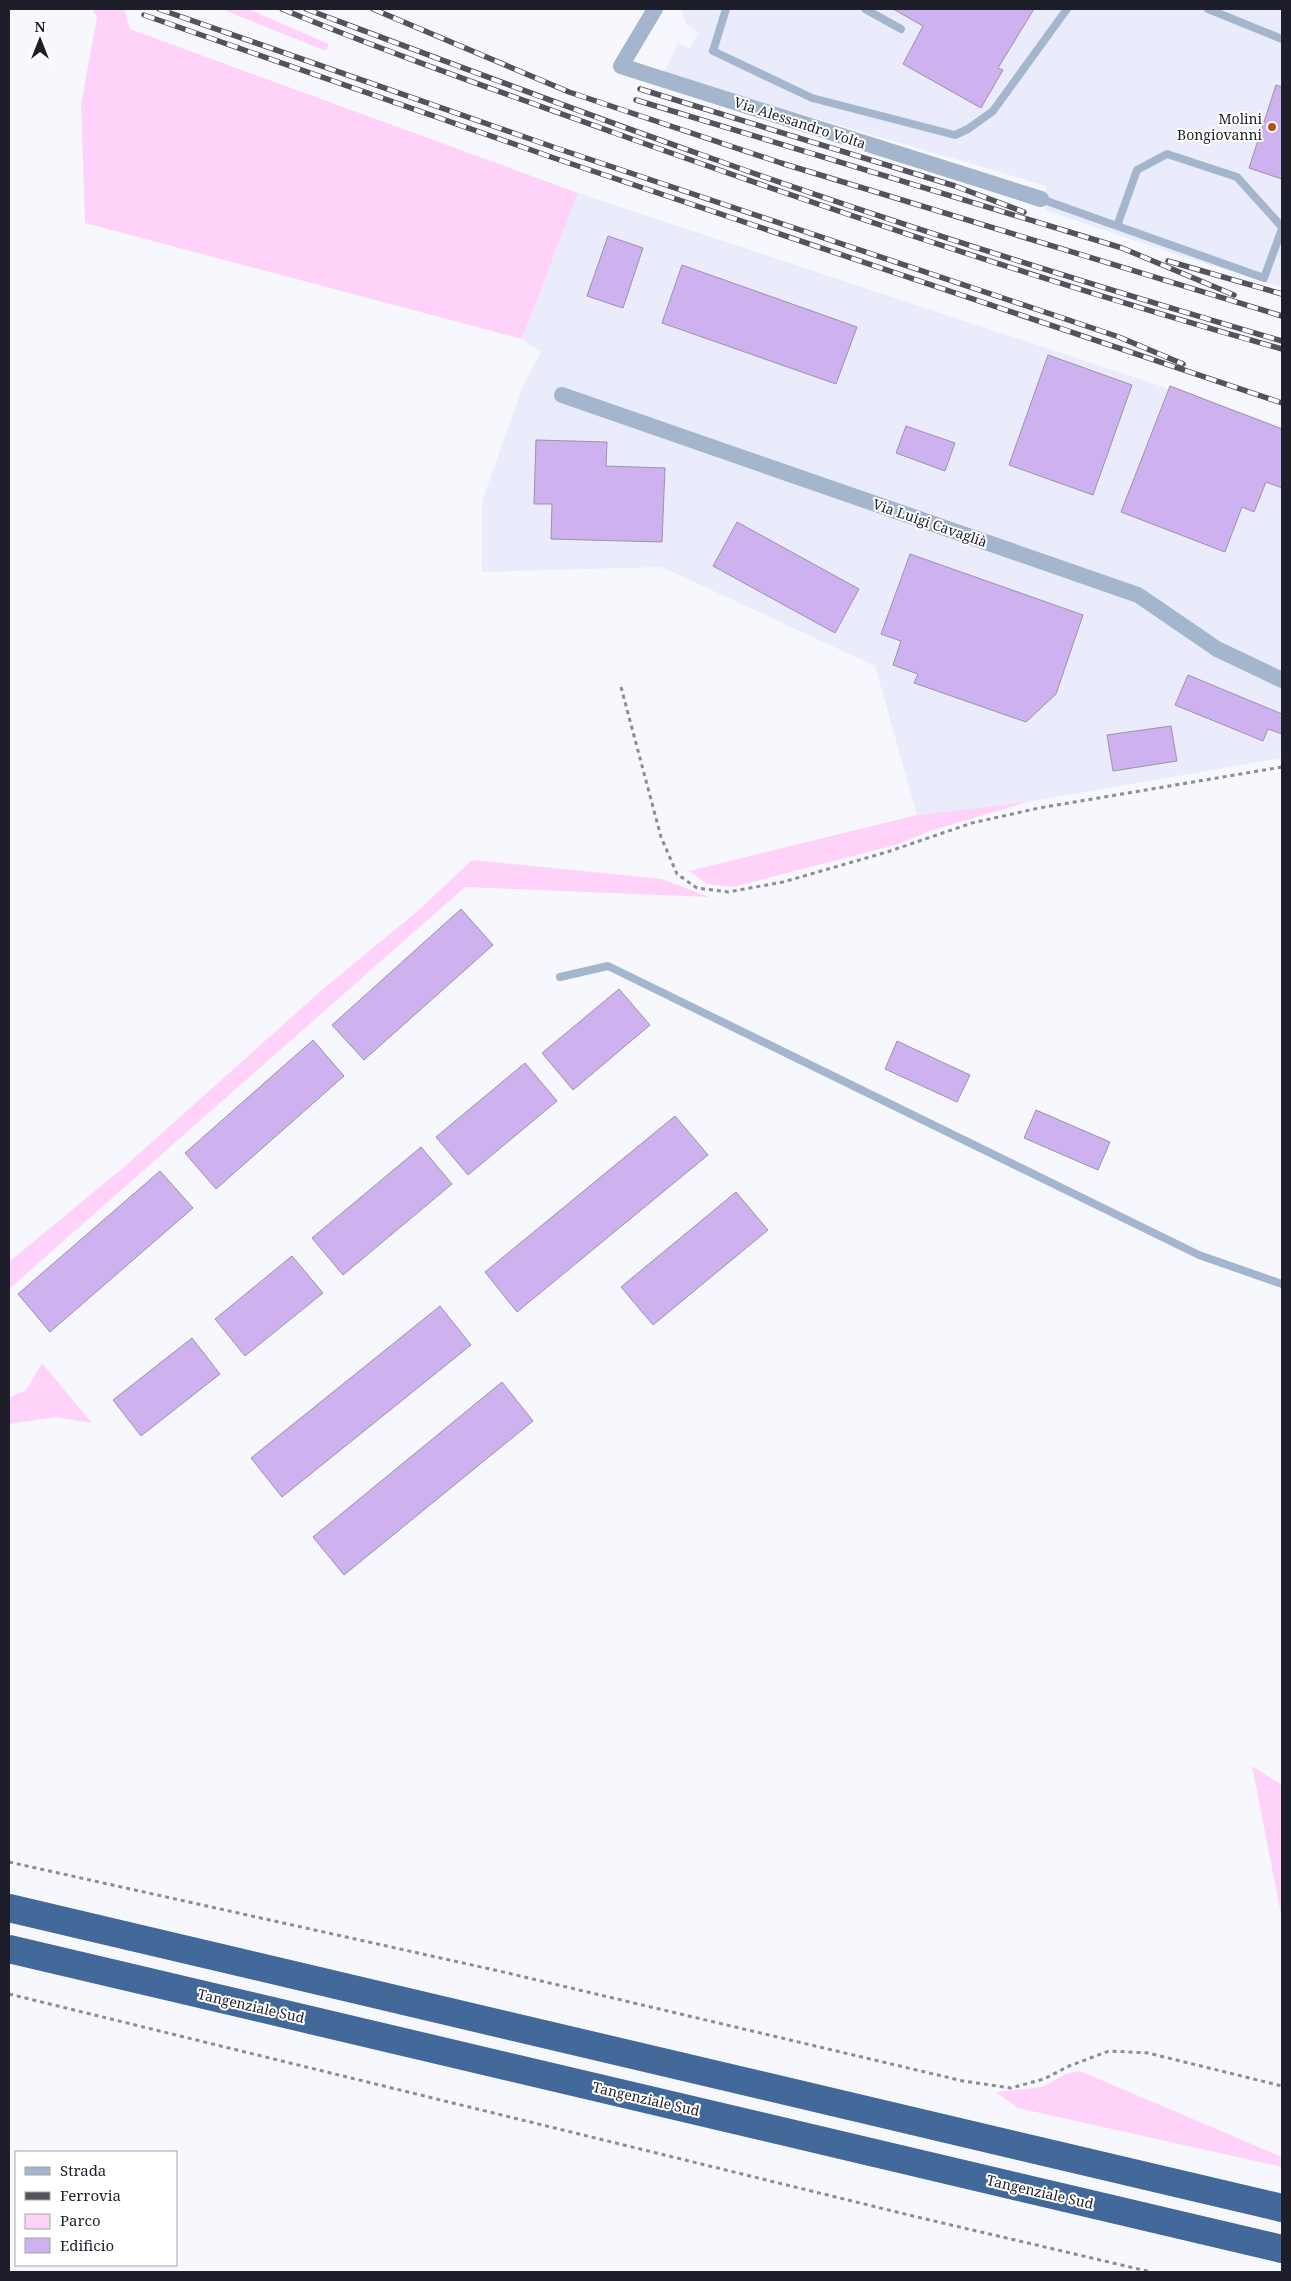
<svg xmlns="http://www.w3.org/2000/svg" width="1291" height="2281" font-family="'Noto Serif',serif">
<rect width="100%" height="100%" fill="#f7f8fe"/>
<path fill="#eaecfb" d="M681,9h601v278l-105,-32 -132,-45 1,-24 -383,-113 15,-30 11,6 10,-16 -13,-9z
M578,193l704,233v332l-255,44 -110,13 -42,-149 -213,-99 -180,5v-71l41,-115 18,-34 -19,-13z"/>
<path fill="#fed2f9" d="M92,9h32l6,20 448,164 -56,146 -437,-116 -4,-118 16,-88z
M222,9h26l81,35 -3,7z
M1027,802l-97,29 -31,13 -166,43 -26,-3 -18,-13 228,-56z
M472,860l190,19 47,18 -244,-10 -456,402v-27l115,-95 199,-178 97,-80z
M42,1363l50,60 -36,-6 -47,7v-26l17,-8z
M1252,1766l30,19v134z
M1080,2071l202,86v10l-264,-59 -22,-16 46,-5 26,-14z"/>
<path fill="#ceb2ef" stroke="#9c90ab" d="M893,9h141l-36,59 5,2 -22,38 -78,-44 20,-38z
M1276,85l6,2v92l-33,-11z
M608,236l35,12 -20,60 -36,-12z
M682,265l175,62 -21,57 -174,-61z
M1048,355l84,30 -39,110 -84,-30z
M1170,386l112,43v59l-16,-6 -12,30 -12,-5 -17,45 -104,-40z
M906,426l49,17 -10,28 -49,-18z
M536,440l71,2 -1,24 59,2 -3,74 -111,-3 1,-35h-18z
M737,522l122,67 -24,44 -122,-67z
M910,554l173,61 -27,79 -30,28 -112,-39 4,-9 -25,-9 8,-24 -20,-7z
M1188,675l94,39v20l-14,-5 -5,12 -88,-36z
M1171,726l6,35 -64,10 -6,-36z
M461,909l32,36 -129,115 -32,-35z
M619,989l31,36 -77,65 -31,-37z
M313,1040l31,36 -128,113 -31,-36z
M897,1041l73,34 -13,27 -72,-33z
M525,1063l32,38 -89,74 -32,-38z
M1036,1110l74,32 -12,28 -74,-32z
M675,1116l33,39 -191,157 -32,-40z
M421,1147l31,37 -109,91 -31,-37z
M160,1171l33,37 -143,124 -32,-38z
M736,1192l32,38 -115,95 -32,-38z
M292,1256l31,37 -78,63 -30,-37z
M440,1306l31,39 -189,152 -31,-39z
M192,1338l28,36 -79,62 -28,-36z
M502,1382l31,39 -189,154 -31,-38z"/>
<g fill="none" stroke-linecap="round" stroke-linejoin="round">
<path stroke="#8b8c94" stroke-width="3" stroke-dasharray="4 4" stroke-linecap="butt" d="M621,687l40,150 16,37 20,14 31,4 55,-10 104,-30 85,-29 67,-15 243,-41
M9,1862l490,109 464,110 48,7 33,-9 25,-13 40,-15 39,2 134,33
M9,1994l904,222 238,56"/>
<path stroke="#a4b6ce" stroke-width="8" d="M726,9l-13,42 99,47 143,37 13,-6 25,-18 74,-102
M865,9l36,20
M1208,9l74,30
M1041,199l223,79 18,-49
M1117,226l20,-56 30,-16 70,23 45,50
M560,977l48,-11 591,289 83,29"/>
<path stroke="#a4b6ce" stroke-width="16" d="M655,9l-34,57 420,133
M562,395l576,200 79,54 65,31"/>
<path stroke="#43689a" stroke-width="28" d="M9,1908l1273,300
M9,1949l1273,300"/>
<g stroke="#52535d" stroke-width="5.5">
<path id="rail" d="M159,9l397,139 563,189 64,27
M282,9c109,45 222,84 333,124 220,79 442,153 667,216
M306,9c133,50 265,100 399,147 190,68 383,128 577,185
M373,9l196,83 212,71 501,153
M144,15l410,143 728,245
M640,89l315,97 69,26
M636,100l486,148 112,47
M1168,261l114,33"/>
</g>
<use href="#rail" stroke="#fff" stroke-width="4" stroke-dasharray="11" stroke-linecap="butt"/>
</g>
<circle fill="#b3501b" stroke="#fff" stroke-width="2" cx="1272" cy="127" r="5"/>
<g text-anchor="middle" stroke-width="4" stroke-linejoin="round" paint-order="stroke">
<g font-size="14" fill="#1d1e29" stroke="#fff" text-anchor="end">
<text x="1262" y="124">Molini<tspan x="1262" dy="16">Bongiovanni</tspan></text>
</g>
<g font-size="14" fill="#1d1e29" stroke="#fff">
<text transform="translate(800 123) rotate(18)" y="5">Via Alessandro Volta</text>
<text transform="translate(930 523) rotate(19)" y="5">Via Luigi Cavaglià</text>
<text transform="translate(251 2006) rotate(13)" y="5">Tangenziale Sud</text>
<text transform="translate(646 2099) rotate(13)" y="5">Tangenziale Sud</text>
<text transform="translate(1040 2192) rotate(13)" y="5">Tangenziale Sud</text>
</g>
</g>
<rect width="1291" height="2281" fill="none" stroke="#1d1e29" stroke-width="20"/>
<rect x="15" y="2151" width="162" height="115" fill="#ffffff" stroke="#a5a5a9"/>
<rect x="25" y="2167" width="25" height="8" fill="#a4b6ce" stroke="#a5a5a9"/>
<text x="60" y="2176" font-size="15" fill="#1d1e29">Strada</text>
<rect x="25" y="2192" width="25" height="8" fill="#52535d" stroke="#a5a5a9"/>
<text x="60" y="2201" font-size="15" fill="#1d1e29">Ferrovia</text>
<rect x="25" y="2214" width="25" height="15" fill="#fed2f9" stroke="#a5a5a9"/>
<text x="60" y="2226" font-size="15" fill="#1d1e29">Parco</text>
<rect x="25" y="2238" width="25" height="15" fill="#ceb2ef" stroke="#a5a5a9"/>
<text x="60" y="2251" font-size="15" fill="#1d1e29">Edificio</text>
<g transform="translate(40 40)" stroke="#ffffff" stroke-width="4" paint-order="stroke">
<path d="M0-4L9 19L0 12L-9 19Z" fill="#1d1e29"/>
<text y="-8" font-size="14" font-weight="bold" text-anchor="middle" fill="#1d1e29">N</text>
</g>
</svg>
